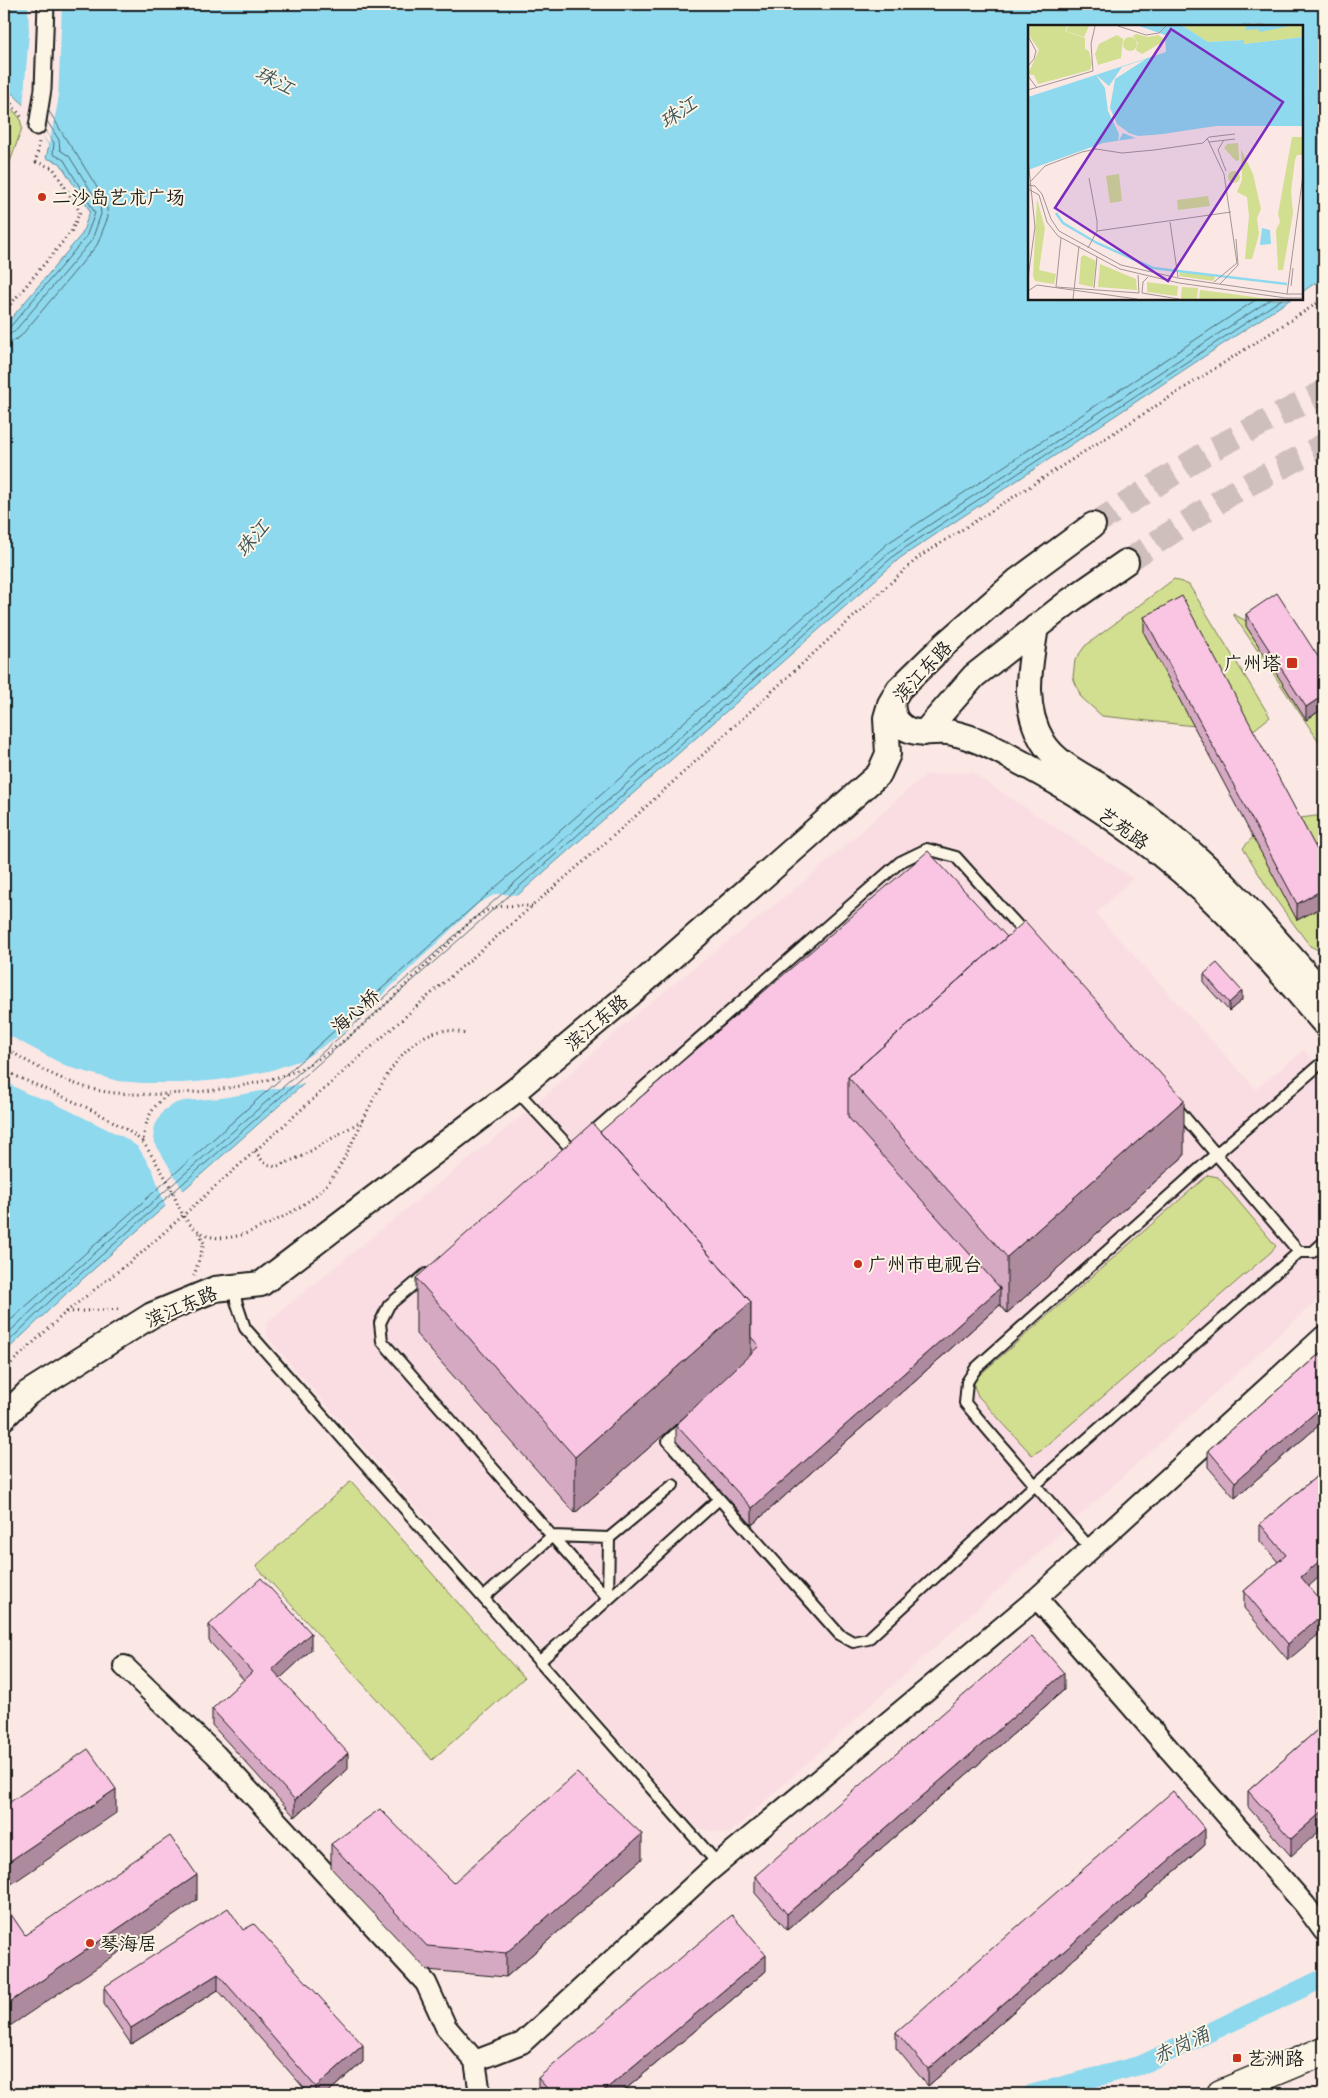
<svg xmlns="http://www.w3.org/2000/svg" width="1328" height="2098" font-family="'Patrick Hand','LXGW WenKai TC',sans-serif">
<rect width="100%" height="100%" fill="#fbe7e4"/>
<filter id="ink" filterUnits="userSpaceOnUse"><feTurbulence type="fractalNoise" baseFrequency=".02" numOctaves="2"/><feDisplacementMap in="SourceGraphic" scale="10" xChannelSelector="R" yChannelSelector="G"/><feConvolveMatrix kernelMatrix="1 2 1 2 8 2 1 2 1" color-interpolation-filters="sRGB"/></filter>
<g filter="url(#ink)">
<path fill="#fadde3" d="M971,772l162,106 -37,36 160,175 48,-39 20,23v221l-595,540 -32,-6 -430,-491v-15l268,-217 107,-96 163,-128 120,-106z"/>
<path fill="#d2de90" stroke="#777d56" d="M4,100l16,18 2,10 -18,51z
M1174,579l15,6 81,132 -19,15 -149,-16 -21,-19 -8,-20 2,-17 10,-14z
M1233,614l61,32 30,20v83z
M1324,815v138l-14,-7 -40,-54 -27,-44 18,-20 23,-8z
M1208,1175l10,2 58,69 -5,6 -229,197 -10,6 -54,-59 -4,-10 1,-7z
M351,1481l173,197 -92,82 -176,-194z"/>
<path fill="#8ed9ee" stroke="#608d9a" d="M4,4h1320v273l-22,15v-266h-273v273h262l-391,259 -830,732 -66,63v-1026l78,-93 8,-23 -30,-48 -14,-5 3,-13c-12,-18 -26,-48 -45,-57z"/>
<path fill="#fbe7e4" d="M28,4h34l-4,98 -9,43 -26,-38 6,-75z
M496,894l23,1 -211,188 -87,15 -37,3 -8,2 -13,8 -10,18 2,14 29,49 -18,16 -13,-37 -15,-24 -13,-9 -75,-37 -22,-7 -24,-13v-48l64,34 50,14 25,2h40l36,-3 50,-9 35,-12 37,-25 138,-131z"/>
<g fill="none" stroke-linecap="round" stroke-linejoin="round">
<path stroke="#4a6870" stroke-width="1" d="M4,329l6,-2 76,-90 9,-24 -31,-53 -11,-6 1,-11 -9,-13
M4,336l10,-4 78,-92 9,-26 -1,-9 -31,-49 -9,-6 -1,-10 -12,-19
M4,343l7,-1 9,-5 77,-92 11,-28 -2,-15 -31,-50c-10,-12 -17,-28 -27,-42
M4,1326l468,-418 416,-365 369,-244
M4,1337l58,-55 831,-733 378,-250
M4,1346l49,-48 843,-744 386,-255"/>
<path stroke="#8ed9ee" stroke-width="19" d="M1032,2094l109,-29 183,-87"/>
<path stroke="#cebebc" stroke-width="24" stroke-dasharray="24 12" stroke-linecap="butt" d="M1093,525l116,-74 115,-59
M1126,562l106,-69 92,-48"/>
<g stroke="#1c1c1c" stroke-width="14">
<path id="service" d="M516,1090l56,60 4,-4
M1176,1107l123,145h14l11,-10
M587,1137l313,-275 27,-13 29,8 71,79
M1299,1252l-264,233 -70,-82 2,-21 9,-14 240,-214 102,-88
M426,1274l-37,31 -9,18 2,18 170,195 57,2 -1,61
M235,1287l1,14 9,27 473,536
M686,1424l-18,17 171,193 14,8 15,-3 167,-154 56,64
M609,1538l64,-53
M483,1598l69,-62 56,63
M539,1662l180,-163"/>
</g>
<g stroke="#1c1c1c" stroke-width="19">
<path id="pedestrian" d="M37,127l6,-38 3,-85"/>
</g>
<g stroke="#1c1c1c" stroke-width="24">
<path id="minor" d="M1037,1598l268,307 19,26
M124,1666l92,89 210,228 20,44 29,34 5,33
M475,2061l47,-18 185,-170 330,-275 287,-262"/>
</g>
<g stroke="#1c1c1c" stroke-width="28">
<path id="tertiary" d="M1036,627c-6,39 -15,79 7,115 14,23 44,35 66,49 25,16 49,33 71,52 53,44 98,100 144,151
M893,700c-2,12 2,22 12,28 15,9 33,1 48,5 28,6 52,21 76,34 72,39 139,88 197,146 35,35 66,73 98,110
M924,733l50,-57 97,-76 55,-38
M4,1417l24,-24 124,-78 63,-26 46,-5 255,-194 115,-97 248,-219 9,-20 -2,-36 4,-14 9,-15 45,-44 73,-64 76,-56"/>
</g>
<g stroke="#1c1c1c" stroke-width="31">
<path id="secondary" d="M1221,2094l103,-43"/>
</g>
<path stroke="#1c1c1c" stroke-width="3" stroke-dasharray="1 4" stroke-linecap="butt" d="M4,97l7,6 12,16
M4,312l67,-80 9,-20 -27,-44 -17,-6 3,-20
M4,1047c29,19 68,40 103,45 51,7 151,-2 197,-25 24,-12 47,-32 67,-49 27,-24 52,-52 79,-76 11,-11 23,-25 38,-32 13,-6 30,-4 44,-4
M4,1070c47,24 97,38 139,72 2,-21 8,-36 26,-48
M143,1142c8,12 16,25 24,38 10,19 12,38 31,51 14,11 39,7 54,0 27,-11 57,-26 76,-48 35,-41 64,-175 137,-149
M255,1151l9,12 12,4 26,-11 61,-36
M194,1276l10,-33 -5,-10
M67,1312l53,-3
M4,1370l62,-58 74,-58 286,-256 201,-174 292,-267 405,-258"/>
<use href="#service" stroke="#fcf5e5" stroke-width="10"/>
<use href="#pedestrian" stroke="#fcf5e5" stroke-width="15"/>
<use href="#minor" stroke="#fcf5e5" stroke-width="20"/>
<use href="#tertiary" stroke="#fcf5e5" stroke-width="24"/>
<use href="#secondary" stroke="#fcf5e5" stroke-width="28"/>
</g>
<path fill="#d6a9c2" stroke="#1c1c1c" d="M1246,614l78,52v42l-18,12 -60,-94z
M1144,617l180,246v43l-27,14 -153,-287z
M1007,937l177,219 -177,157 -7,-8 -248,220 -76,-84v-16l18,-17 -119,105 -159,-179v-56l184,-146z
M1204,974l38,26 -13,11 -25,-28z
M1324,1350v71l-89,77 -27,-31v-17z
M1324,1470l-15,116 -21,74 -44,-52v-17l34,-29 -18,-21v-17z
M209,1625l102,25 -31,28 68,91 -53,48 -83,-92v-16l32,-29 -35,-39z
M1064,1690l-277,240 -32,-37v-17z
M1324,1724l-33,132 -43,-49v-16z
M331,1844l122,39 189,-24 -136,118 -79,-7 -96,-102z
M1205,1845l-277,241 -32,-38v-16z
M243,1930l120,132 -37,32h-17l-91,-104 -87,54 -27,-40v-17z
M766,1971l-146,123h-82v-16z"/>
<path fill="#ae8a9e" stroke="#1c1c1c" d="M1324,695v13l-18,12v-13z
M1324,889v17l-27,14v-16z
M1242,991v9l-13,11v-8z
M1184,1100v56l-177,157v-56z
M1000,1288v17l-248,220v-17z
M751,1302v56l-176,155v-56z
M1324,1405v16l-89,77v-16z
M1324,1557v16l-23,20v-16z
M1324,1613v17l-36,30v-16z
M311,1633v17l-39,36v-17z
M1064,1673v17l-277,240v-16z
M348,1753v16l-53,48v-17z
M116,1789v24l-112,76v-24z
M1324,1810v17l-33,29v-17z
M1205,1829v16l-277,241v-17z
M642,1834v25l-136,118v-24z
M197,1875v25l-193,130v-24z
M766,1955v16l-146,123h-20z
M218,1974v16l-87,54v-16z
M363,2045v17l-37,32h-10v-7z"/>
<path fill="#f9c5e2" stroke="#1c1c1c" d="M1277,593l47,73v29l-18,12 -60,-93z
M1182,596l142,267v26l-27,15 -153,-287z
M928,851l79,86 -159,140v40l152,171 -248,220 -76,-83 83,-79 -8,-9v-35l-151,-170z
M1025,921l159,179 -177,157 -159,-180z
M1217,963l25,28 -13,12 -25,-29z
M592,1123l159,179 -176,155 -159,-179z
M1324,1350v55l-89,77 -27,-32z
M1324,1470v87l-23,20 23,28v8l-36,31 -44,-53 42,-36 -26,-31z
M261,1578l50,55 -39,36 76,84 -53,47 -83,-91 40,-37 -43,-47z
M1032,1636l32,37 -277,241 -32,-38z
M1324,1724v86l-33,29 -43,-48z
M88,1749l28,40 -112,76v-59z
M577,1773l65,61 -136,119 -79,-7 -96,-102 49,-35 73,74z
M1173,1791l32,38 -277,240 -32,-37z
M170,1836l27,39 -193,131v-102l21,31z
M228,1908l15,22 11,-6 109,121 -47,42 -98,-113 -87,54 -27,-41z
M732,1915l34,40 -166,139h-48l-14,-16z"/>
</g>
<g fill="#c8321e" stroke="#fcf5e5" stroke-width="2">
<circle cx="42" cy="197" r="5"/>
<rect x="1286" y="657" width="12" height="12" rx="2.5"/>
<circle cx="858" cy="1264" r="5"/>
<circle cx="90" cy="1943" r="5"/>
<rect x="1232" y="2053" width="10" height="10" rx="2.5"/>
</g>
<g text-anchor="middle" stroke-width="4" stroke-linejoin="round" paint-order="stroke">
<g font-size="19" fill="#1c1c1c" stroke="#fcf5e5" text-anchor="start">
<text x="52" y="204">二沙岛艺术广场</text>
<text x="1281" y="670" text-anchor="end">广州塔</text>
<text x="868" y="1271">广州市电视台</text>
<text x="100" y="1950">琴海居</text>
<text x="1247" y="2065">艺洲路</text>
</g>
<g font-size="19" fill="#1c1c1c" stroke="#fcf5e5">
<text transform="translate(922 671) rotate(-47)" y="7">滨江东路</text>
<text transform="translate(1124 828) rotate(36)" y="7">艺苑路</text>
<text transform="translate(355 1011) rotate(-41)" y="7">海心桥</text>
<text transform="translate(596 1022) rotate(-40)" y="7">滨江东路</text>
<text transform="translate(181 1306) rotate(-23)" y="7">滨江东路</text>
</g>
<g font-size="20" font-style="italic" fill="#3e555b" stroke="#fcf5e5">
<text transform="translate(275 80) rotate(28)" y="7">珠江</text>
<text transform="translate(678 112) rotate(-33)" y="7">珠江</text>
<text transform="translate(252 538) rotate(-49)" y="7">珠江</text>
<text transform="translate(1181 2045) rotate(-25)" y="7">赤岗涌</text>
</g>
</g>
<g transform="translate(1028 25)">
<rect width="275" height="275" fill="#fbe7e4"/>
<path d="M0,1h39l-2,5 20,7v11l4,2 3,12 -2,7 -52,14 -4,-9 -6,-1 11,-24 -11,-16zM40,1h21l-5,11 -18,-6zM155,1h120v11l-59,7v-4l-36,2zM108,9l12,3 10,-2 8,5 -24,14 -6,-4 2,-7 -5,-7zM89,10l6,4 -2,19 -23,7 -3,-11 4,-10zM95 19a7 7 0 1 1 14 0a7 7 0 1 1-14 0ZM264,112h10l1,18h-6l-2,5 -4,31 2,22 -10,57h-5l-2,-40 4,-8 -2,-8zM210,118l1,17 -3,1 -12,-13 3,-4zM213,124l12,25 8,35 -4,9 2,16 -7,25h-7l4,-43 -2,-19 -10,-5 5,-12zM200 152a6 6 0 1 1 12 0a6 6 0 1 1-12 0ZM91,149l3,27 -12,2 -4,-27zM180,171l2,10 -32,4 -1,-10zM9,174l8,29 -6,42 17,4 -2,10 -19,-3 -2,-5zM56,230l12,6 -3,26 -14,-3 2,-27zM72,239l36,15 1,11 -39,-3zM152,247l34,4 1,2 -2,3 -34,-5zM119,257l31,4 -1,10 -30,-4zM154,262l16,1 -1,11h-16zM172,265l16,2 54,7h-71z" fill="#d2de90"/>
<path d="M111,1h44l25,16 36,-2v4l59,-7v89h-87l-113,17 -75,27v-73l138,-45 -1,-17zM219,1h43l-30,6 -2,-3 -13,1zM234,203l8,2 1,14 -11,1z" fill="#8ed9ee"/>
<path d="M118,34l-31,20 -5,29 7,16 12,9 9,3 28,-2 -28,5 -15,-6 -5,9 1,-8 -11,-23 -3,-23 -9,-13 13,11 13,-19z" fill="#fbe7e4"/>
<path fill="none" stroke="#8ed9ee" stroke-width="2.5" d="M28,188l7,10 34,20 56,25 134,16"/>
<path fill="none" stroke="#a29694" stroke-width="1" d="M90,1l28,9 13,-2 7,-7M0,11l8,15 -2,8 -6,7M0,51l9,12M0,65l65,-19 -2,-27 4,-18M179,113l17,36 13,89 -23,19M196,115l-6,10 8,21M181,117l26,-3M0,134l7,68 -7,51M3,156l14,-15 37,-14 14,-3 26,4 32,-3 49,-7 6,-6 26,-3M0,160l7,1 7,8 9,25 8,12 62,34 57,13 109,16h16M0,164l11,6 8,27 11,14 62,33 59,14 107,15h17M0,181v26M142,197l8,55M69,206l134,-19M60,223l9,-17v-10l-8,-43M120,252l-5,5 -1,11 37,6M192,259l18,-19 -2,-26M263,261l2,-18M28,262l83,6 -1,-18M28,262l5,-49M66,263l3,-31M0,266l9,-6 100,14M259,269l16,-119M45,274l6,-53"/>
<path fill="#7b2cbf" fill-opacity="0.15" stroke="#7b2cbf" stroke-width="2.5" d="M143,4l112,73 -115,179 -113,-73z"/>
<rect width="275" height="275" fill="none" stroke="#1c1c1c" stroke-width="2.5"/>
</g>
<rect width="1328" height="2098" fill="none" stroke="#fcf5e5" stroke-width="20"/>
<rect x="10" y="10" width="1308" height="2078" fill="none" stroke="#1c1c1c" stroke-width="2" filter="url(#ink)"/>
</svg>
